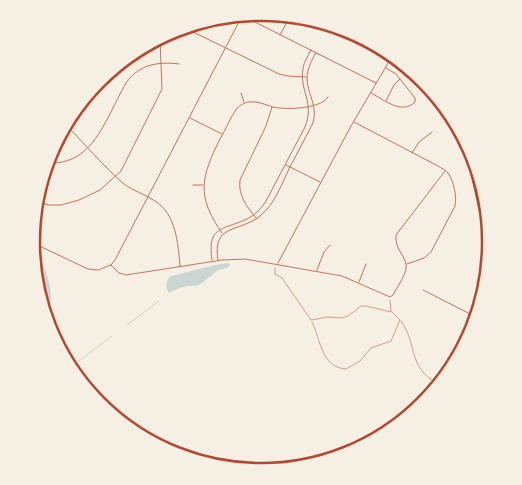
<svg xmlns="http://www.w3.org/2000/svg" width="522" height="485" font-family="'Noto Serif',serif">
<rect width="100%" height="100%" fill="#f6efe4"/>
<path fill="#c9d6d2" d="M33,254c11,5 18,31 18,43 0,7 -2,13 -5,19z
M229,263l1,2 -3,3 -9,2 -16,13 -6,3h-8l-9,2 -10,5c-4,-6 -4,-12 2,-17 19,-4 38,-11 58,-13z
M275,461l20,5 -34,6 -14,-2z"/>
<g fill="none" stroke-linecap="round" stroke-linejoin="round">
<path stroke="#c9d6d2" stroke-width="1" d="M127,325l32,-24
M72,366l40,-30"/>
<path stroke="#b5482f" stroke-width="0.5" d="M275,268v6l7,4 29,42 17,-3 12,1 8,-2 13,-10h5l25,6 -1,-12
M401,321c17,24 6,46 37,63
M312,322c9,18 9,45 34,47l14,-8 11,-13 20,-7 9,-21 -8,-8"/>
<path stroke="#c5725c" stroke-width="0.5" d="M342,29l19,9"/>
<path stroke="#c5725c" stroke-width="1" d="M242,16l-127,244 -4,5 8,8 7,2 96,-15 23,-1 97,17 48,21 3,-2c4,-8 11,-17 13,-26 2,-12 -12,-19 -10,-34l49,-64
M243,16l133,67
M185,28l94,46 9,2 18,1
M280,35l9,-17
M241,93l3,9
M371,93c14,7 30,22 44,9v-4l-19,-24 -10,-6
M386,101l8,-16 6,-6
M190,118l32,16
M354,122l84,44c3,2 8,4 10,7 6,8 9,25 7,33l-24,46 -7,6 -17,6
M67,126c19,19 37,41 57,58 9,7 21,10 31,17 21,13 23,42 25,65
M412,153l7,-11 13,-10
M47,163c41,3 55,-34 71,-65 5,-10 10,-21 20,-27 11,-8 27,-9 41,-7
M286,165l34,17
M193,185h10
M39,202l10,3h12l18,-5 21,-10 21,-19 41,-82 -2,-50
M257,219c-10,-12 -19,-23 -17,-39l26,-54 6,-19
M222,233c-26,-37 -21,-56 -2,-94 6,-10 10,-21 17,-31 4,-3 8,-6 13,-6 8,-1 16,3 23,5 13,3 48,2 55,-10
M212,260c-5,-33 9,-30 33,-40 9,-4 16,-11 21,-19l39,-74c10,-25 -6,-36 -2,-59 1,-6 5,-12 8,-18
M218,260c-6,-37 21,-27 42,-44 15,-12 22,-33 30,-49 7,-14 15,-28 22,-42 7,-17 -4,-29 -5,-46 0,-10 5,-19 9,-27
M278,263l73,-137 40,-68
M317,270l7,-18 6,-7
M359,282l7,-18
M423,290l53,27"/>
<path stroke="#c5725c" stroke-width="1" d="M31,242l57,27 10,1 13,-5"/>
<path stroke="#b5482f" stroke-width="2" d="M464,140l25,112
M470,149l4,16 3,6
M477,173l4,35"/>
</g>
<path d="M0 0H522V485H0ZM40 242a221 221 0 1 1 442 0a221 221 0 1 1-442 0Z" fill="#f6efe4" fill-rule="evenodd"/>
<path fill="none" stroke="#b5482f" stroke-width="2.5" d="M40 242a221 221 0 1 1 442 0a221 221 0 1 1-442 0Z"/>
</svg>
